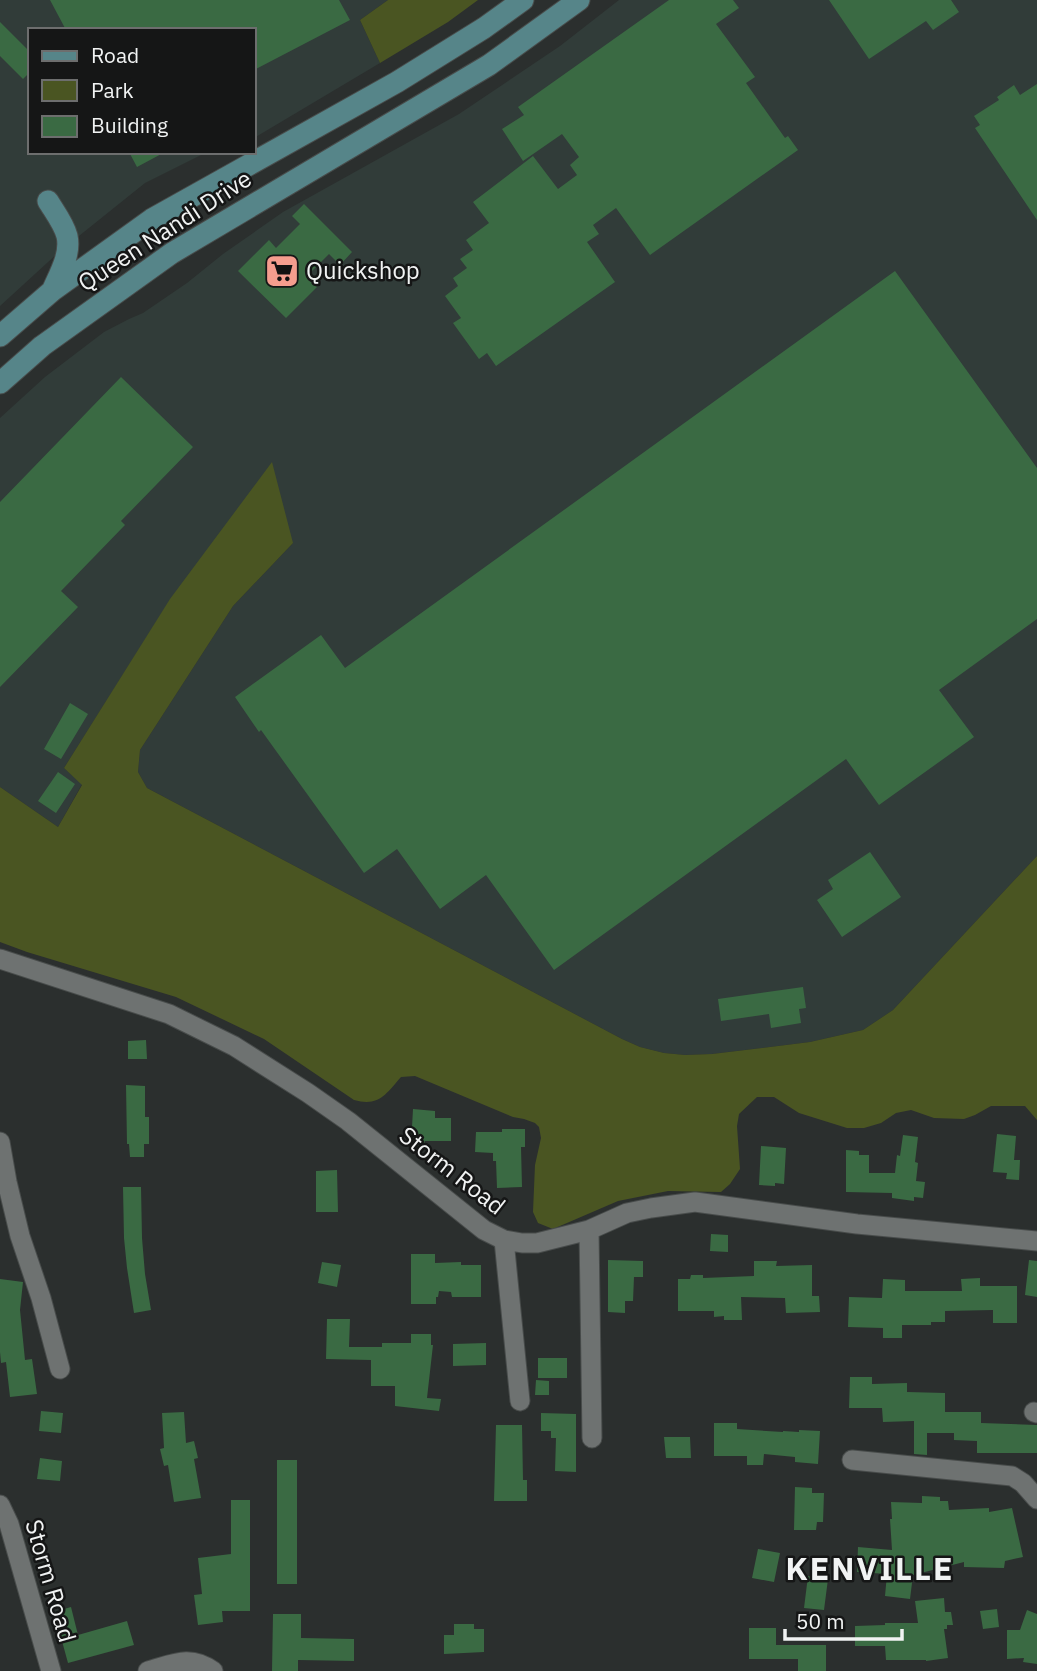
<svg xmlns="http://www.w3.org/2000/svg" width="1037" height="1671" font-family="'IBM Plex Sans',sans-serif">
<rect width="100%" height="100%" fill="#2b2f2e"/>
<path fill="#313c39" d="M0,0h388l-28,20 20,43 -126,75v-108h-224v122h182l-11,3 -56,28 -86,69 -59,54z
M619,0h418v856l-144,154 -30,20 -53,12 -98,12 -27,1 -21,-2 -24,-6 -18,-8 -475,-251 -9,-16 2,-22 93,-144 60,-63 -123,57 -106,168 18,16 -24,43 -58,-40v-369l45,-41 59,-45 25,-13 14,-6 44,-30 36,-29 60,-42 176,-98 101,-68z"/>
<path fill="#4a5522" d="M388,0h90l-30,22 -68,41 -20,-43z
M272,462l21,81 -60,63 -93,144 -2,22 9,16 475,251 18,8 24,6 21,2 27,-1 98,-12 53,-12 30,-20 144,-154v264l-12,-14h-34l-16,9 -11,4 -30,-1 -23,-8 -15,3 -15,10 -17,5h-17l-48,-15 -25,-16h-17l-18,17 -2,12 3,43 -10,15 -9,8 -53,-1 -50,10 -65,28 -15,-6 -5,-11 2,-47 6,-27 -2,-11 -4,-4 -11,-4 -11,-2 -98,-41 -14,1c-15,17 -22,30 -47,23l-90,-61 -88,-42 -149,-45 -27,-10v-155l58,40 24,-42 -18,-17 106,-169z"/>
<path fill="#3a6a43" d="M50,0h289l11,20 -96,50v-40h-188z
M669,0h64l6,8 -23,16 39,53 -9,6 39,55 3,-2 10,14 -148,105 -34,-47 -23,17 6,9 -12,8 28,40 -119,84 -9,-13 -8,6 -26,-36 8,-5 -16,-22 13,-10 -5,-8 14,-10 -7,-9 13,-9 -7,-10 23,-17 -16,-21 60,-46 25,33 19,-14 -7,-10 9,-8 -17,-23 -39,27 -21,-32 22,-14 -6,-8z
M829,0h122l8,12 -26,18 -7,-9 -57,38z
M0,22l30,30v20l-7,7 -23,-23z
M1037,84v136l-62,-92 5,-3 -6,-9 25,-16 -2,-3 17,-12 6,10z
M129,152h36l-28,15z
M304,204l48,48 -12,13 -11,-11 -23,23 11,10 -31,31 -48,-47 31,-31 7,8 24,-24 -8,-8z
M895,271l142,197v151l-98,71 35,47 -95,68 -33,-46 -292,211 -68,-95 -46,34 -43,-60 -33,24 -103,-143 -2,2 -24,-35 86,-62 24,33z
M121,377l72,70 -72,74 4,4 -64,66 17,16 -78,80v-185z
M70,703l18,11 -27,45 -17,-10z
M58,772l17,12 -19,29 -18,-12z
M870,852l31,45 -59,40 -25,-37 16,-11 -5,-9z
M803,987l3,21 -7,1 2,14 -30,5 -2,-14 -48,7 -3,-22z
M146,1040l1,19h-19v-18z
M126,1085l19,1v31h4v27h-5v13h-14l-1,-13h-2z
M413,1109l22,2v7h16v23h-26l-1,5 -6,2 -7,-3z
M502,1129h23v18h-4l1,40 -25,1 -1,-27h-3v-8l-18,-1 1,-20h26z
M997,1134l19,2 -2,24h6l-1,20 -13,-1 1,-6 -14,-1z
M903,1135l15,2 -3,25 3,1 -2,18 9,1 -2,16 -9,-1v4l-22,-3v-5l-46,-1v-42l13,1v4h10v18h26l2,-18 3,1z
M761,1146l25,2 -2,36 -9,-1v3l-16,-1z
M337,1170l1,42h-22v-41z
M123,1187h18l1,51 3,36 6,36 -17,3 -7,-45 -3,-30z
M711,1234l17,1v17l-18,-1z
M411,1254h24v9l26,-1v3h20v32h-29l-1,-5 -12,-1 -1,6h-2v7h-25z
M608,1260l35,1v16h-9l-1,24h-8v12l-17,-1z
M1029,1260l8,1v36l-12,-2z
M754,1261h23l-1,5 36,-1v31h7l1,16 -34,1 -1,-15 -44,-1 1,23h-18v-4l-10,1v-6h-36v-32h12l1,-4h12v3l51,-2z
M322,1262l19,3 -4,22 -19,-4z
M980,1278v8h37v37h-24v-13l-48,1v11h-14v3h-29v13h-19v-10l-35,-1 1,-30 33,1 1,-19 22,1v11h57l-1,-12z
M0,1279l23,3 -3,28 5,50 7,-1 5,35 -27,3 -4,-35 -5,1 -1,-11z
M327,1319h23l-1,28h33v-4h29v-9h20v11h2l-6,53 14,1 -2,12 -44,-5v-20h-24v-26l-45,-1z
M486,1343v22l-33,1v-22z
M538,1358h29v20h-29z
M850,1377h22v7l35,-1v9l38,1v19h36v11l56,2v28h-60v-12l-23,-1v-7h-27v22l-13,-1v-33l-31,1 -1,-14h-33z
M536,1380l13,1v14h-14z
M41,1411l22,2 -2,20 -22,-2z
M184,1412l2,31 8,-2 4,17 -4,1 7,39 -27,4 -6,-37 -4,1 -4,-17 4,-1 -2,-35z
M541,1413l35,1v58l-21,-1 1,-33h-5v-7h-10z
M714,1423h23v6l46,3v-1l16,1v-2l21,1 -2,33 -23,-2v-5l-31,-3 -1,11h-16v-9h-33z
M496,1425h26l1,55h4v21h-33z
M664,1437h26l1,21h-25z
M40,1458l22,3 -2,20 -23,-2z
M277,1460h20v124h-20z
M795,1487l17,1v5h12l-1,29h-6l-1,8h-22z
M922,1496l18,1v4h8l1,9 40,-2v4l23,-4 11,49 -18,4 -1,7 -40,-1v-5l-51,13 -3,24 -25,-3 2,-22 -30,-2 1,-25 34,3 -2,-31h2l-1,-17 31,1z
M231,1500h19v111h-28l1,11 -25,3 -4,-30 8,-1 -4,-36 33,-4z
M758,1549l22,4 -6,29 -22,-4z
M808,1576l20,3 -4,31 -20,-2z
M944,1598l1,14h6l2,13h-6v4h-3l4,29 -22,3v-1h-40l-1,-14h-30v-20l30,-1v-2h33l-3,-22z
M71,1607l7,28 49,-14 7,24 -66,18 -14,-51z
M997,1609l2,18 -16,2 -3,-18z
M1027,1610l10,4v50l-14,-2 1,-4 -17,1v-29h13z
M273,1614h28v24l53,1v22l-56,-1v11h-26z
M454,1624h20v5h10v23l-40,2v-19h10z
M749,1628h27v17h50v26h-28v-12h-49z"/>
<g fill="none" stroke-linecap="round" stroke-linejoin="round">
<g stroke="#484c4b" stroke-width="21">
<path id="minor" d="M0,959l169,55 65,32 74,47 40,28 136,109 20,10 18,3h15l52,-13 38,-17 24,-5 44,-6 162,22 180,17
M0,1142l7,40 13,54 21,62 19,71
M589,1230l3,208
M504,1240l16,161
M1034,1412l3,1
M852,1460l160,16 11,7 14,16
M0,1505l9,19 42,147
M148,1671c25,-7 42,-17 65,0"/>
</g>
<g stroke="#484c4b" stroke-width="23">
<path id="secondary" d="M48,201c6,10 16,23 19,35 4,18 -7,37 -14,53
M0,336l52,-45 100,-72 245,-137 87,-54 39,-28
M0,383l42,-37 130,-93 317,-188 90,-65"/>
</g>
<use href="#minor" stroke="#6e7271" stroke-width="19"/>
<use href="#secondary" stroke="#568589" stroke-width="21"/>
</g>
<defs>
<g id="supermarket-square" transform="scale(1.75)"><rect x="-9" y="-9" width="18" height="18" rx="4" fill="#f59d8e" stroke="#151616"/><path d="M-6-5.5h2.5l.6 2H6L4.5 2H-2.5L-4.4-4H-6ZM-1.5 3.2a1.3 1.3 0 1 0 .1 0ZM3 3.2a1.3 1.3 0 1 0 .1 0Z" fill="#111"/></g>
</defs>
<g fill-rule="evenodd">
<use href="#supermarket-square" x="282" y="271"/>
</g>
<g text-anchor="middle" stroke-width="5" stroke-linejoin="round" paint-order="stroke">
<g font-size="24" fill="#f1f3f3" stroke="#151616">
<text transform="translate(165 231) rotate(-33)" y="8">Queen Nandi Drive</text>
<text transform="translate(452 1171) rotate(38)" y="8">Storm Road</text>
<text transform="translate(50 1581) rotate(74)" y="8">Storm Road</text>
</g>
<g font-size="24" fill="#f1f3f3" stroke="#151616" text-anchor="start">
<text x="306" y="279">Quickshop</text>
</g>
<g font-size="32" font-weight="bold" letter-spacing="2" fill="#f1f3f3" stroke="#151616">
<text x="870" y="1580">KENVILLE</text>
</g>
</g>
<rect x="28" y="28" width="228" height="126" fill="#151616" stroke="#6d6e6e" stroke-width="2"/>
<rect x="42" y="51" width="35" height="10" fill="#568589" stroke="#6d6e6e" stroke-width="2"/>
<text x="91" y="63" font-size="21" fill="#f1f3f3">Road</text>
<rect x="42" y="80" width="35" height="21" fill="#4a5522" stroke="#6d6e6e" stroke-width="2"/>
<text x="91" y="98" font-size="21" fill="#f1f3f3">Park</text>
<rect x="42" y="116" width="35" height="21" fill="#3a6a43" stroke="#6d6e6e" stroke-width="2"/>
<text x="91" y="133" font-size="21" fill="#f1f3f3">Building</text>
<path d="M785 1629v10h117v-10" fill="none" stroke="#f1f3f3" stroke-width="3.5"/>
<text x="796" y="1629" font-size="21" fill="#f1f3f3" stroke="#151616" stroke-width="5" paint-order="stroke">50 m</text>
</svg>
